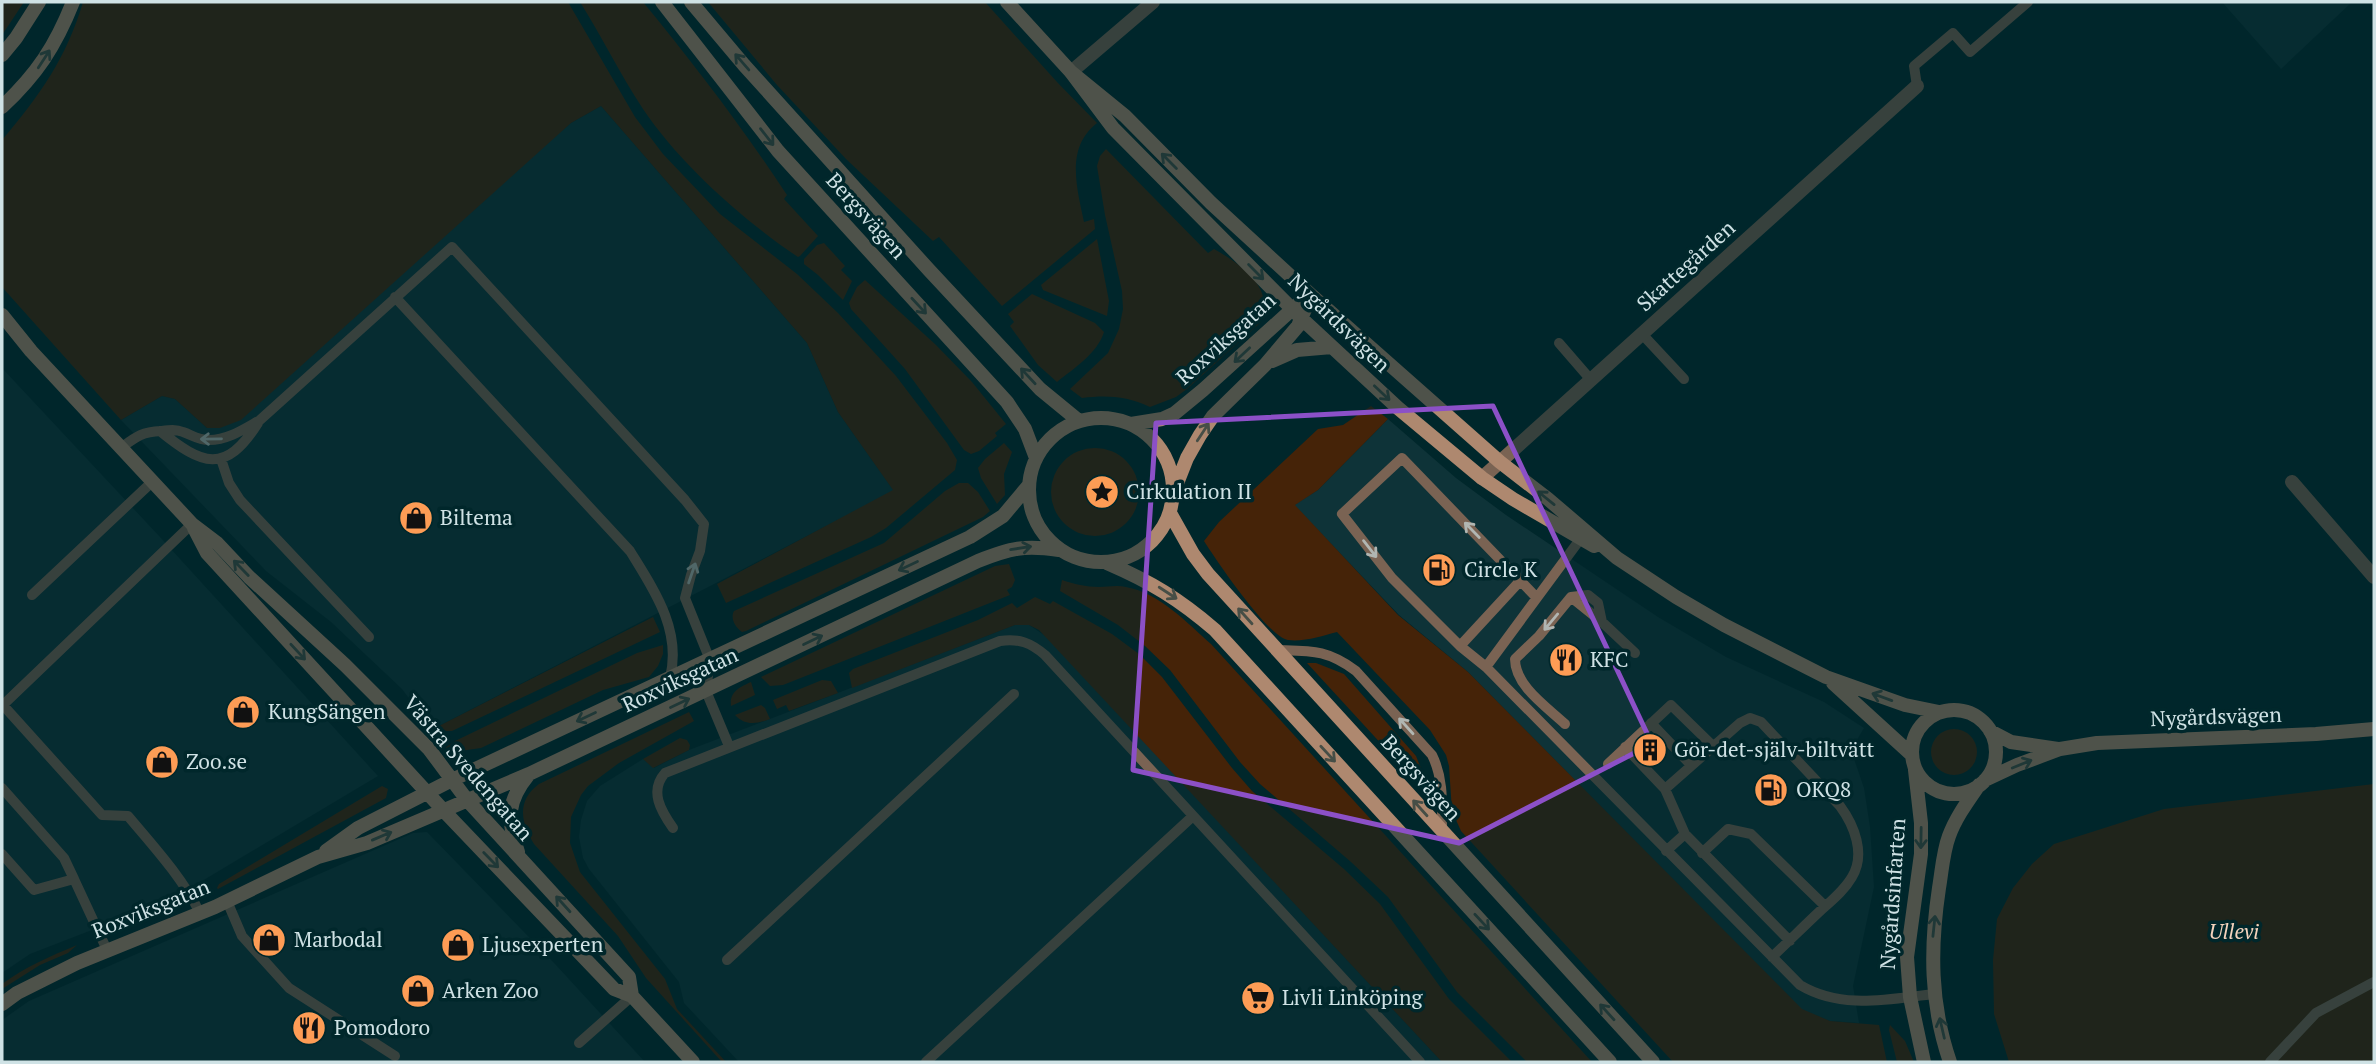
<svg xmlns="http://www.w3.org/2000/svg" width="2376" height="1064" font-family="'PT Serif',serif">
<rect width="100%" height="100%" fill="#00272b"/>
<path fill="#0e3338" d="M2222,2h130l-71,67z
M601,106l206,237 31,69 56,79 -457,236 -26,-26 -9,-12 -71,-67 -65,-51 -145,-151 41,-24 13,3 32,29 364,-305z
M2,368l158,169 218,239 -206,123 -142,55 -28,19z
M1388,419l68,59 50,37 152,102 68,40 98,45 40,26 -13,22 13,38 6,39 4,60 -21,99 6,37 -29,-2 -28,-11 -334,-338 -69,-57 -105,-110 24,-15z
M1015,625h14l18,12 395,425h-703l-55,-59 -5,-21 -90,-113 -6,-11 -4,-21 2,-17 6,-19 13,-15 43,-27 11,9 35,-18z
M427,832l129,133 89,97h-643v-42l27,-19 384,-168z"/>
<path fill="#452308" d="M2,2h22l-22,33z
M83,2h485l67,115 28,37 57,60 77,60 41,39 58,63 51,67 10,17 -2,10 -69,58 -15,9 -145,66 -9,-19 176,-94 -55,-78 -31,-69 -206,-237 -30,17 -330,297 -21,8h-13l-32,-29 -13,-3 -41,24 -119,-133v-147c38,-45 64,-81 81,-138z
M580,2h63c51,62 100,126 144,193l-3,4 34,37 -18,20 -2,1c-54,-36 -119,-94 -155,-148 -23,-35 -41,-72 -63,-107z
M708,2h277l72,80 40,41c-32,25 -20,65 -13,99l10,-3 1,10 -93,77 -63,-69 -6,4 -87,-82 -69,-74z
M1106,149l102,104 6,-4c26,15 63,39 46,74l-73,66 -11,8 -26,10c-24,-11 -43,-12 -68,-9l-12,-9 38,-36 11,-24 4,-20 -1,-18 -17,-76 -8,-49 3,-10z
M1097,239l12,62 -2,15 -64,-26 -2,-5z
M824,243l21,23 -4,4 11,11 -9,19 -25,-25 -14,-11v-5l13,-14z
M865,280l71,65 36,37 34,42 -11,9 2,3 -18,15 -8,3 -7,-4 -59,-81 -54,-60 -2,-6 8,-16z
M1032,294l63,29 9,9c-7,22 -30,36 -47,50l-19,-17 -28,-39 4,-4 -6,-8z
M1371,406l17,13 -70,71 -23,15 103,110 70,57 334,337 28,12 49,4 8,37h-214l-212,-231 -9,-20 -3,-45 -3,-11 -16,-25 -93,-98c-15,4 -33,10 -49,8 -19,-2 -72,-80 -84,-99l15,-19 99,-93 25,-4z
M1004,443l8,9 -8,22 1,21 -8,9 -16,-26 -3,-10 7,-9z
M1051 492a44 44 0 1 1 88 0a44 44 0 1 1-88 0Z
M959,483h9l10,9 12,19 -7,6 -237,114 -4,1c-7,-5 -12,-14 -8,-21l150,-68 61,-52z
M1009,564l6,16 -3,7 -5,3 3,5 -227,90 -13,1 -9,-9 234,-111z
M1062,580c12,4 24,7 37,7 9,0 18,-2 27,0 34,6 61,36 85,57l381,418h-65l-70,-70 -69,-95 -37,-35 -91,-78 -20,-22 -70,-92 -25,-24 -27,-21 -58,-34z
M1035,597l15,7 3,-3 59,33 27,20 23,23 70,91 20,23 92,78 36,35 69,95 63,63h-70l-403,-432 -10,-5h-14l-163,63 -3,-15 4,-4 125,-49 34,-17 5,5z
M653,617l7,15 -208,99h-6l-9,-4z
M663,645v9l-5,12 -9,11 -46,13 -122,58 -21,3 -15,-3 10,-7 182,-88z
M1307,663h9l28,11 72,82 16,40 -2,1z
M822,680l9,1 7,12 -49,18 -3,-6 -9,4 -4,-9z
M751,682l4,13 -24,11c-2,-14 9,-19 20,-24z
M761,705l4,3 5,11c-13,5 -25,7 -35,-4z
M689,712l5,9 -75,42 -31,23 -7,9 -10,22 -1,26 10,29 85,107 12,30 49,53h-4l-76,-84 -28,-42 -84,-92c-13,-21 -18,-43 5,-60z
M1931 752a23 23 0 1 1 46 0a23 23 0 1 1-46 0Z
M680,738l7,2 3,5 -1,5 -36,18 -10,-9z
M2374,784v278h-365l-15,-48 -1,-54 4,-41 16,-31 19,-24 22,-20 110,-35z
M382,786l6,3 -2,9 -168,91 -1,-1 2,-4z
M77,945l-9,8 -28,12 -38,24v-5c23,-17 49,-28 75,-39z
M1890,1025l15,16 9,21h-17l-8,-32z"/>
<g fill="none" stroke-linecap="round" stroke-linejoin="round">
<path stroke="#7a6353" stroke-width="10" d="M1917,86l-3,-20 39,-33 17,19 58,-50
M395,297l235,254c24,39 52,79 40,127
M1642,334l42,45
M1559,343l32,37
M160,431c42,34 65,44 98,-8
M122,447c15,-11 20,-15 39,-16 8,-1 15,-2 22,1 9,3 15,8 26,8 19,0 35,-11 51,-20l192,-173 233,253 19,24 -4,27 -9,24 -6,23 25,62 -4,31 23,55
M221,459l8,24 11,17 129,137
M192,524l-189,181 99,110 26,1c26,31 53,60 72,97
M32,595l120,-113
M1536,597l-134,-139 -60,56 50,64 68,68 26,21 314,318c42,25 88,14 134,9
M1571,597l17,-2 10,8 4,19
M1460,646l60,-65
M1276,650c34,1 51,-1 80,21l76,84c12,24 10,50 10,76
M1486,667l98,-133
M1651,723l40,42
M1565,724c-18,-17 -50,-38 -50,-65l24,-23 32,-39 31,25 33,31
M1625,747l40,42
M1608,764l63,-59 42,41
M2,788l62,70 10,21
M673,828c-12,-17 -24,-37 -8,-55l335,-132c19,-3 31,2 45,14l375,407
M1685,834l105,107
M1666,851l19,-17 -20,-45 75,-66 10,-5 11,4 79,84c14,19 26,48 12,71 -8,14 -21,24 -33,35 -16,15 -31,30 -47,45
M1702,853l26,-24 23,5 74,72
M2,854l32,36 40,-11 33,71
M227,901l15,35 47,52 106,68
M727,960l287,-266
M579,1043l53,-47
M926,1062l267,-246
M2270,1062l46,-49 58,-31"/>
<path stroke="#7a6353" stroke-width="14" d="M1071,72l82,-70
M1482,478l435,-392
M2292,482l82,95"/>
<path stroke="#ae886f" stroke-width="14" d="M662,2l116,149 229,251 18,27 11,29
M691,2l53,63 185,205 111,119 39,32
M1007,2l64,70 42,56 189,191 96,89 84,70 31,21 81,47
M2,55l14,-17 23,-36
M1071,72l54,44 86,87 100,92 189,167 48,37 69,59 59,39 48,28 102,52 79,28 34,7
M2,107c35,-33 53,-60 71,-105
M2,315l29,36 161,173 25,19 32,34 96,88 84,84 38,51 162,177 3,19
M1272,361l25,-11 35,-3
M1029 490a72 72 0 1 1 144 0a72 72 0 1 1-144 0Z
M1131,424l31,-5 13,-6 28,-23 95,-86
M1174,491l13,-33 13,-23 13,-19 52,-51 33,-39 13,-31
M1170,513l23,41 15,20 445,488
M194,528l13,25 237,258 170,178 18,7 61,66
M1107,563c44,19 72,36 108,67l395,432
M1833,683l79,72
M1912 752a42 42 0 1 1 84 0a42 42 0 1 1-84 0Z
M1990,731l21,11 47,7
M1915,770l6,53v31l-14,103 3,40 14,65
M1985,780l32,-15 43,-16 37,-6 219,-9 58,-5
M326,851l32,-23 94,-48 518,-243 33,-21 26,-31
M518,852c-11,-32 -12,-50 11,-78
M2,1004l15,-11 60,-30 138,-56 103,-50 49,-14 162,-69 449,-213c33,-13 46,-16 81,-11
M1950,1062c-20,-58 -20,-114 -11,-174 3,-18 4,-36 10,-52 7,-19 19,-35 30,-51"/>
</g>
<defs><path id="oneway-shaft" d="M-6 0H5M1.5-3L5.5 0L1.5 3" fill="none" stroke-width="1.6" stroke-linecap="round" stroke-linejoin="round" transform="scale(1.75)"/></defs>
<g stroke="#464e46">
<use href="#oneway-shaft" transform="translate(44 59) rotate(-57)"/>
<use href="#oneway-shaft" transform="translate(742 62) rotate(-131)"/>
<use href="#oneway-shaft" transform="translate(767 137) rotate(52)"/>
<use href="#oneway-shaft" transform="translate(1169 161) rotate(-135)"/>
<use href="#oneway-shaft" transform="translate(1256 272) rotate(45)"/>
<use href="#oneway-shaft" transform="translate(919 306) rotate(47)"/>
<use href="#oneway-shaft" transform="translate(1242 355) rotate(137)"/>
<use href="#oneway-shaft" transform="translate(1028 376) rotate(-133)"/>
<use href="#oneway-shaft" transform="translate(1382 393) rotate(43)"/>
<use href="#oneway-shaft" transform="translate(1203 432) rotate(-57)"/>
<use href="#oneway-shaft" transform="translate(1546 498) rotate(-141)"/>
<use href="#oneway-shaft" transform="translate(1021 548) rotate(-9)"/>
<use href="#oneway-shaft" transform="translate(908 566) rotate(155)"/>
<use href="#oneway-shaft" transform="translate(241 568) rotate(-134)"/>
<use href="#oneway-shaft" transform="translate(1168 593) rotate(33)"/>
<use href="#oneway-shaft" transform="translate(1245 616) rotate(-132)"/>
<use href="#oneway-shaft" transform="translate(813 640) rotate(-26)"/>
<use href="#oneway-shaft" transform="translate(298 652) rotate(47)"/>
<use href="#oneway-shaft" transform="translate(1882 697) rotate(-160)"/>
<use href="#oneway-shaft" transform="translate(680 703) rotate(-25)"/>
<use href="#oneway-shaft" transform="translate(586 717) rotate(155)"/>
<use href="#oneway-shaft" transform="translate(1328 754) rotate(47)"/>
<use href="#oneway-shaft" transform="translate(2022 764) rotate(-22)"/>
<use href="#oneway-shaft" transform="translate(1420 808) rotate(-132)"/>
<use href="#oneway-shaft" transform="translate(382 836) rotate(-23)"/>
<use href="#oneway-shaft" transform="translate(1921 838) rotate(91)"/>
<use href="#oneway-shaft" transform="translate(491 860) rotate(46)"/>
<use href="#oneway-shaft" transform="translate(563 904) rotate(-132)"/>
<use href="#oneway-shaft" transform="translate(1482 922) rotate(47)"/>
<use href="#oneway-shaft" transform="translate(1934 926) rotate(-84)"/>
<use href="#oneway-shaft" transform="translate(1607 1012) rotate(-132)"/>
<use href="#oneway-shaft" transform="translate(1942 1028) rotate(-103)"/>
</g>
<g stroke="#b1b6b2">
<use href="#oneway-shaft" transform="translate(211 439) rotate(179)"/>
<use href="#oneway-shaft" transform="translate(1472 530) rotate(-134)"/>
<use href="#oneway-shaft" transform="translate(1370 549) rotate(52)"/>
<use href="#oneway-shaft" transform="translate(692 573) rotate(-71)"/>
<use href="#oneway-shaft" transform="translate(1551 622) rotate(130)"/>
<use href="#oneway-shaft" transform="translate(1406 726) rotate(-132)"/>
</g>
<path d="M0 0H2376V1064H0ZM1493,406l159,338 -193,99 -326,-73 23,-347z" fill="#00272b" fill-opacity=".55" fill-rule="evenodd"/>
<path fill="none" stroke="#8c50c7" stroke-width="5" stroke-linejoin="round" d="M1493,406l159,338 -193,99 -326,-73 23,-347z"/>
<defs>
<g id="sight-disc" transform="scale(1.75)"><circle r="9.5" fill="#fd9c55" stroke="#00272b"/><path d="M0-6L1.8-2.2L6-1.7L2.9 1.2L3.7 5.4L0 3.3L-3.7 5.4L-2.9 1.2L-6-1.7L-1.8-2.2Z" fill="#111"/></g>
<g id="shop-disc" transform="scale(1.75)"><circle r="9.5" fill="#fd9c55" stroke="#00272b"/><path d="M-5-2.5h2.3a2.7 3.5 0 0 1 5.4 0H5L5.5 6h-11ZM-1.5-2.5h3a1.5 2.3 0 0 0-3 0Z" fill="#111"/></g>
<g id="fuel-disc" transform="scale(1.75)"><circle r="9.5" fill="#fd9c55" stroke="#00272b"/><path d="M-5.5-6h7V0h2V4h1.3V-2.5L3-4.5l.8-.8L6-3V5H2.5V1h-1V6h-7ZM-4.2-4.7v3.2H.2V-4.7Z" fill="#111"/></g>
<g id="restaurant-disc" transform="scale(1.75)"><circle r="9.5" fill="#fd9c55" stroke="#00272b"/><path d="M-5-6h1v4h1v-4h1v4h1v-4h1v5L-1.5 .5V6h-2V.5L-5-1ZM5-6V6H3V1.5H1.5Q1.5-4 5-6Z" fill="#111"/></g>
<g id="building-disc" transform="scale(1.75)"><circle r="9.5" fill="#fd9c55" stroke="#00272b"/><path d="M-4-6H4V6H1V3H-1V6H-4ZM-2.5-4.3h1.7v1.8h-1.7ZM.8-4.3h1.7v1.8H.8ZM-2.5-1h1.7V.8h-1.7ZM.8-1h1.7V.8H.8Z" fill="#111"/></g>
<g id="supermarket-disc" transform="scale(1.75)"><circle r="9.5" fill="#fd9c55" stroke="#00272b"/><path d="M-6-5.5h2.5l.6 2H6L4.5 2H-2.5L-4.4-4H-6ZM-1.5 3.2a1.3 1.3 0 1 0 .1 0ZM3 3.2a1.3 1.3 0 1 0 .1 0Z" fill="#111"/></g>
</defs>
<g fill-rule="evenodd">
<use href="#sight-disc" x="1102" y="492"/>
<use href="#shop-disc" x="416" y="518"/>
<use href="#fuel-disc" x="1439" y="570"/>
<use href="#restaurant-disc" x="1566" y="660"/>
<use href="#shop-disc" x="243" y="712"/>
<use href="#building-disc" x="1650" y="750"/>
<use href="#shop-disc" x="162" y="762"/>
<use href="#fuel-disc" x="1771" y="790"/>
<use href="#shop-disc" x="269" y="940"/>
<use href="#shop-disc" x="458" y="945"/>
<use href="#shop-disc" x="418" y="991"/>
<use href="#supermarket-disc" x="1258" y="998"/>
<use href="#restaurant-disc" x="309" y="1028"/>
</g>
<g text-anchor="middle" stroke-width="7" stroke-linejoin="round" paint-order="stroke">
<g font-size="21" fill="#cfe2e5" stroke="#00272b">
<text transform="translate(866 216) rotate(48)" y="7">Bergsvägen</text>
<text transform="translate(1686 266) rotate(-42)" y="7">Skattegården</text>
<text transform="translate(1339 323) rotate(44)" y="7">Nygårdsvägen</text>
<text transform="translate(1226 339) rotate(-42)" y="7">Roxviksgatan</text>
<text transform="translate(680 680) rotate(-25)" y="7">Roxviksgatan</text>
<text transform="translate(2216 717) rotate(-2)" y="7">Nygårdsvägen</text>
<text transform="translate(468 768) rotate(49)" y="7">Västra Svedengatan</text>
<text transform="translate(1421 778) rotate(48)" y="7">Bergsvägen</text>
<text transform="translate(1893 894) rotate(-86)" y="7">Nygårdsinfarten</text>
<text transform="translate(151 909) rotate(-22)" y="7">Roxviksgatan</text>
</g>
<g font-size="21" fill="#cfe2e5" stroke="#00272b" text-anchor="start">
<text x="1126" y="499">Cirkulation II</text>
<text x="440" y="525">Biltema</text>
<text x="1464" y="577">Circle K</text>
<text x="1590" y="667">KFC</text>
<text x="268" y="719">KungSängen</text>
<text x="1674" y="757">Gör-det-själv-biltvätt</text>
<text x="186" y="769">Zoo.se</text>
<text x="1796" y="797">OKQ8</text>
<text x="294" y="947">Marbodal</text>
<text x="482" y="952">Ljusexperten</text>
<text x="442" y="998">Arken Zoo</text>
<text x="1282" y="1005">Livli Linköping</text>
<text x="334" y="1035">Pomodoro</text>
</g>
<g font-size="21" font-style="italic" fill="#f3d3bd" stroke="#00272b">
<text x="2234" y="939">Ullevi</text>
</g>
</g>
<rect width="2376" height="1064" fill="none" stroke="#cfe2e5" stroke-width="7"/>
</svg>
